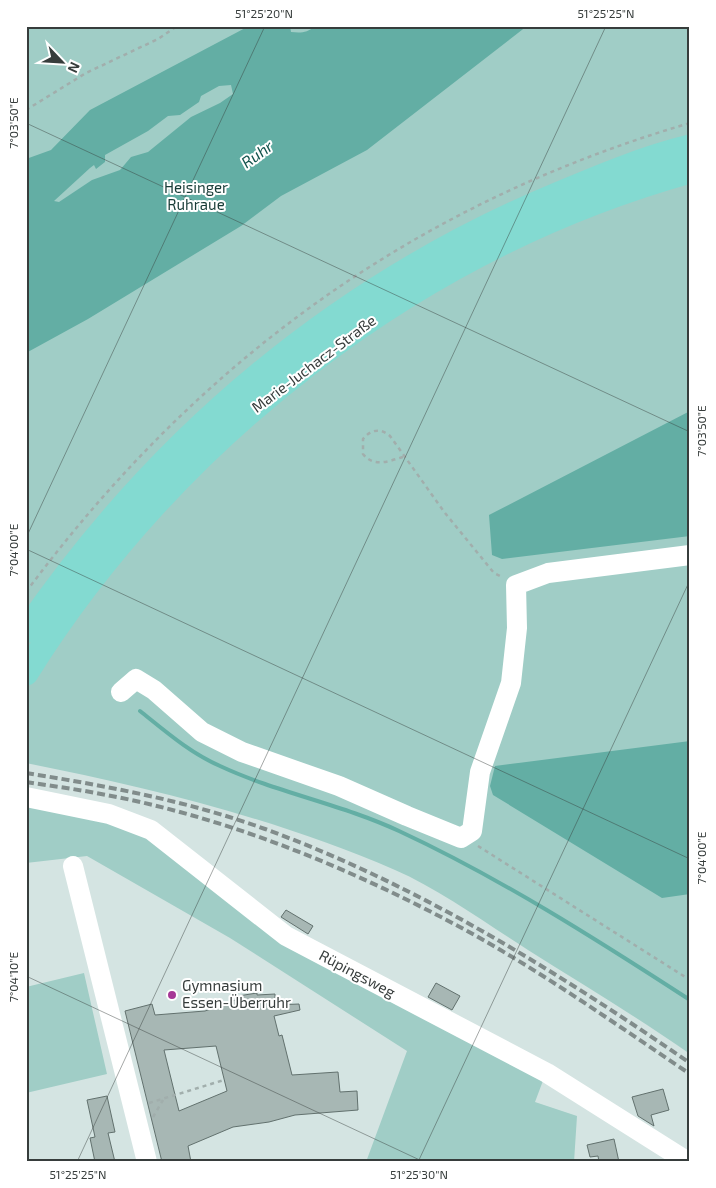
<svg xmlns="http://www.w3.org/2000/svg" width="716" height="1188" font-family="'Exo 2',sans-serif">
<rect width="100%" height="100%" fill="#d4e4e2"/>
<path fill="#a0cdc6" d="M26,26h664v1028c-53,-37 -108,-70 -162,-104 -41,-26 -89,-61 -133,-80 -118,-51 -243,-82 -369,-107z
M26,799l103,24 77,55 338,200 -9,24 42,14 -3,46h-208l41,-111 -177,-113 -143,-82 -61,7z
M84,973l23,101 -81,19v-106z"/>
<path fill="#63aea4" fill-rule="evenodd" d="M249,26h41l1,6c10,1 16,1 24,-6h212l-160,124 -86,46 -40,30 -153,93 -62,34v-194l25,-9 39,-40zM231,85l2,9 -13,9 -29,14 -43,35 -17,5 -11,13 -28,10 -33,22 -5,-1 36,-33 4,-3 2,4 9,-7v-7l43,-24 20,-15 12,-1 19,-13 2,-6 18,-10z
M690,411v125l-188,23 -10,-4 -3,-40z
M690,741v153l-28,4 -169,-103 -3,-9 5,-20z"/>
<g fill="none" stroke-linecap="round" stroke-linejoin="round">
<path stroke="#63aea4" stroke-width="4" d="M140,711c25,20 50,42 80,55 58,27 121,38 179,65 101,47 197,108 291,169"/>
</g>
<path fill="#a7b7b4" stroke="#62716e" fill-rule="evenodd" d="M286,910l27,16 -5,8 -27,-17z
M436,983l24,13 -8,14 -24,-13z
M257,993v2l18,-1v11l24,-1 1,6 -26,6 5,20 3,-1 10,40 46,-3 2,20 17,-1 1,19 -63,5 -26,7 -36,5 -45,19 3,16h-29l-37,-151 27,-7 3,11 50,-4 33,-12v-3zM216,1046l11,45 -48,20 -15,-61z
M663,1089l6,21 -18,5 3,11 -16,-10 -6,-19z
M107,1096l8,36 -7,1 7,29h-20l-5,-24 5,-1 -8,-37z
M614,1139l5,23h-20l-1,-6 -8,1 -3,-12z"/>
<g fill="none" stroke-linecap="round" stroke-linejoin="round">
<path stroke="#a1aeac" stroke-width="2.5" stroke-dasharray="4 4" stroke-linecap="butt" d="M26,110l60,-37 72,-34 19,-13
M403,457c-14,4 -29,11 -40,-3v-15c8,-10 18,-11 27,-3l55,77 49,60 8,4
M26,592c172,-231 387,-388 664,-469
M478,846l212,134
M149,1103l75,-23
M153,1117l10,-17"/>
<path stroke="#fff" stroke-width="20" d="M121,692l15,-13 18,11 48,42 40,20 97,34 68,30 54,22 11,-7 8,-59 31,-89 6,-55 -1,-43 32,-12 142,-18
M26,797l83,17 42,16 135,106 261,137 141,89
M73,866l74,296"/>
<path stroke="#83dad1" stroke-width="25" d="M26,631c134,-195 314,-346 533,-437 43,-18 86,-36 131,-47
M26,673c149,-238 392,-426 664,-502"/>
<path stroke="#818c8b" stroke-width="4" stroke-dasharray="8 4" stroke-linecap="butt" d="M26,773c81,13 162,28 239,56 153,56 291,142 425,234
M26,782c25,4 50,7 75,12 122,22 247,73 357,132 80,43 156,97 232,148"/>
</g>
<path fill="none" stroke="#373d3c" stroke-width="1" stroke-opacity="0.45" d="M26,123l664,309M26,538l239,-512M26,549l664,310M26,976l398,186M77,1162l529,-1136M418,1162l272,-582"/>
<circle fill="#a63896" stroke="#fff" stroke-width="2" cx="172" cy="995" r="5"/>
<g text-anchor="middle" stroke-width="4" stroke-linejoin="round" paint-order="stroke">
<g font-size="15" fill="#173b36" stroke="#fff">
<text x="196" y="193">Heisinger<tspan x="196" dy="17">Ruhraue</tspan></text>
</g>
<g font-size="15" fill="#373d3c" stroke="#fff">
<text transform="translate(314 364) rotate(-37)" y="5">Marie-Juchacz-Straße</text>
<text transform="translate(357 974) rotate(28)" y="5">Rüpingsweg</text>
</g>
<g font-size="15" fill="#373d3c" stroke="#fff" text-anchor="start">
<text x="182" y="991">Gymnasium<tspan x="182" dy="17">Essen-Überruhr</tspan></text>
</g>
<g font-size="16" font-style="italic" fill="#13544d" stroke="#fff">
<text transform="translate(257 154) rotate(-36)" y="6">Ruhr</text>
</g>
</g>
<rect width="716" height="1188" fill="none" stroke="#ffffff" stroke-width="55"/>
<g transform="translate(62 62) rotate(115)" stroke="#ffffff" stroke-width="4" paint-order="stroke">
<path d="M0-4L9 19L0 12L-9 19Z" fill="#373d3c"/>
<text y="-8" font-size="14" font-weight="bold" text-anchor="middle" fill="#373d3c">N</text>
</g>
<rect x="28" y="28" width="660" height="1132" fill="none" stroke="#373d3c" stroke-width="2"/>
<g font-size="12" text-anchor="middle" fill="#373d3c">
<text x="264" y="18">51°25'20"N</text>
<text x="606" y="18">51°25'25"N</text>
<text transform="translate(14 123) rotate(-90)" y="4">7°03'50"E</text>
<text transform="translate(702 431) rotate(-90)" y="4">7°03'50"E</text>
<text transform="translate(14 550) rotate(-90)" y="4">7°04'00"E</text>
<text transform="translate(702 858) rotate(-90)" y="4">7°04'00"E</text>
<text transform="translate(14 977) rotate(-90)" y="4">7°04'10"E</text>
<text x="78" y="1179">51°25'25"N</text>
<text x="419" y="1179">51°25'30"N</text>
</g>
</svg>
